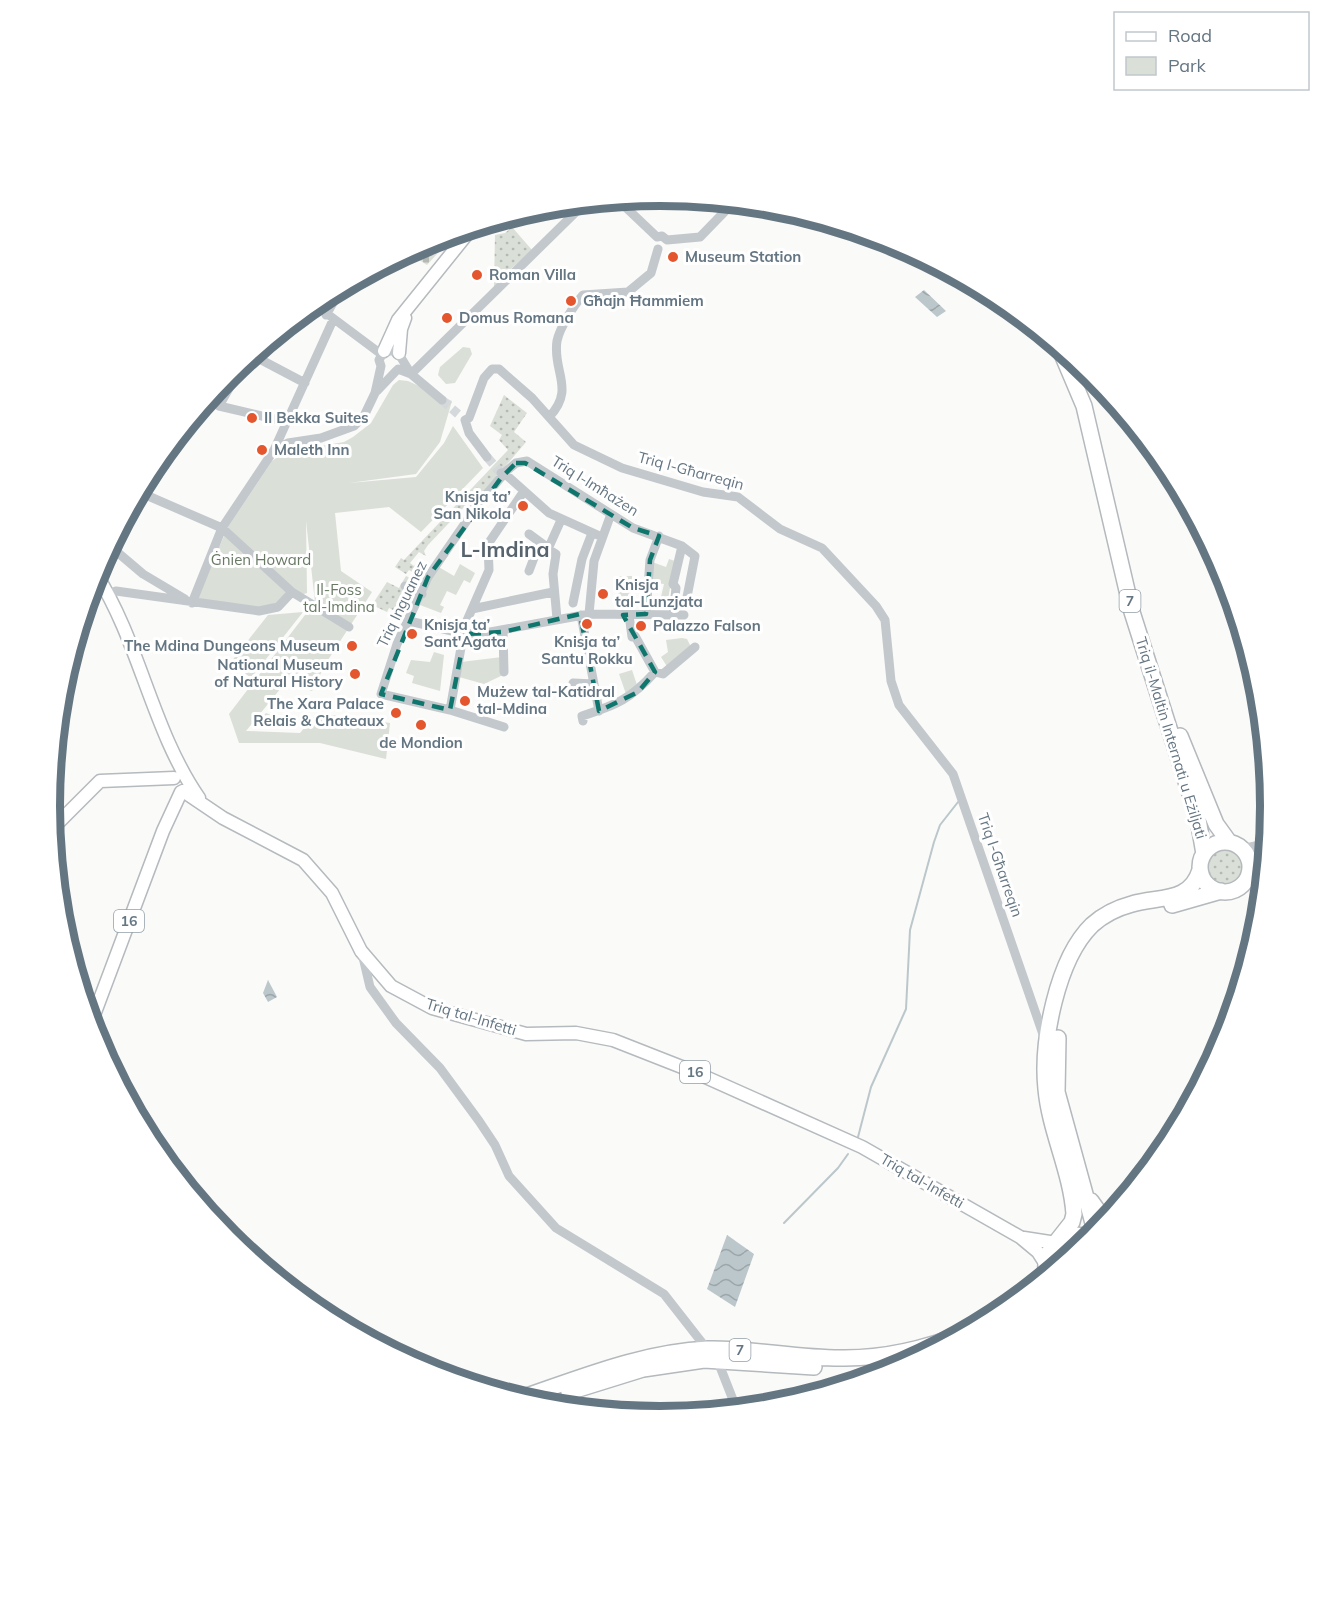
<svg xmlns="http://www.w3.org/2000/svg" width="1321" height="1613" font-family="Mulish,sans-serif">
<defs>
<pattern id="grass-dots" width="8" height="8" patternUnits="userSpaceOnUse" patternTransform="scale(1.5)"><rect width="8" height="8" fill="#dadfd7"/><path d="M2 2h.1M6 6h.1" fill="none" stroke="#b4b9b4" stroke-width="1.8" stroke-linecap="round"/></pattern>
<pattern id="cemetery-stones" width="16" height="16" patternUnits="userSpaceOnUse" patternTransform="scale(1.5)"><rect width="16" height="16" fill="#dadfd7"/><path d="M2 7V4a2 2 0 0 1 4 0v3zM10 15v-3a2 2 0 0 1 4 0v3z" fill="#b4b9b4"/></pattern>
<pattern id="water-waves" width="16" height="10" patternUnits="userSpaceOnUse" patternTransform="scale(1.5)"><rect width="16" height="10" fill="#bbc7cb"/><path d="M0 5q4-4 8 0t8 0" fill="none" stroke="#9ca6aa"/></pattern>
</defs>
<rect width="100%" height="100%" fill="#fafaf8"/>
<path fill="url(#grass-dots)" d="M512,227l20,23 -30,27 -8,11 1,-53 10,-2z
M504,395l23,18 -13,19 12,10 -57,67 -4,-3 -37,39 -4,6 2,5 -7,-4 -9,11 4,3 5,-6 3,2 -8,11 -5,-3 -3,4 -11,-7 6,-9 3,2 104,-110 -9,-10 3,-5 -12,-9z
M406,576l4,2 -15,33 -6,-3 -2,4 -15,-7 15,-23 12,6z
M266,713l22,9 -1,2 -26,-1 -2,-2z
M1206 866a18 18 0 1 1 36 0a18 18 0 1 1-36 0Z
M1073,1242l14,1 -33,27 5,-19z"/>
<path fill="url(#cemetery-stones)" d="M438,239l8,5 -19,21 -20,-13z"/>
<path fill="#dadfd7" d="M463,347l7,1 2,6 -17,29 -9,1 -8,-9 2,-8z
M399,380l9,1 44,20 -12,41 -24,32 -67,9 67,-6 28,-34 9,-17 30,42 -62,64 -32,-25 -54,6 6,58 31,21 -46,71 -14,28 -17,-6 2,-5 -8,-2 -43,53 54,2 17,-20 73,10 -4,36 -66,-16h-81l-10,-29 86,-112 -9,-81 1,72 -47,15 -65,-6 33,-75 44,-66 13,-9 59,-10 9,-5 18,-14 22,-38z
M669,559l6,2 -7,38 -7,-2 3,-13 -15,-2 3,-20 14,5z
M460,564l15,9 -5,10 -6,-3 -8,15 -9,-4 -7,14 4,2 -3,6 -21,-8 17,-39 17,10z
M417,569l10,7 -6,15 -15,-7z
M618,576h14l-1,21h-13z
M303,612l-52,66 -20,-16 37,-47z
M682,638l5,1 4,8 -23,21 -7,-11 7,-5 -2,-12z
M434,652l10,3 -4,36 -28,-8 2,-7 -8,-3 5,-13 19,2z
M502,657l1,18 -19,9 -25,-7 2,-15z
M632,670l6,18 -12,6 -7,-20z"/>
<path fill="url(#water-waves)" d="M924,290l22,21 -9,6 -22,-20z
M268,980l9,17 -9,5 -5,-9z
M727,1235l27,19 -19,53 -28,-18z"/>
<g fill="none" stroke-linecap="round" stroke-linejoin="round">
<path stroke="#bbc7cb" stroke-width="2" d="M858,1137l13,-50 35,-78 4,-79 24,-88 6,-17 18,-23
M784,1223l54,-55 10,-14"/>
<path stroke="#d5d9db" stroke-width="9" stroke-dasharray="9 4.5" stroke-linecap="butt" d="M442,400l16,14
M487,457l13,15"/>
<g stroke="#b5babe" stroke-width="15">
<path id="major" d="M384,351l14,-31 74,-92
M399,353l2,-24 4,-11
M96,574c44,69 56,156 103,224
M183,791l40,27 80,42 29,33 29,58 30,35 41,22 94,26 50,-1 37,7 79,31 170,76 158,90 18,15 7,11
M52,829l48,-48 74,-3
M91,1023l72,-192 18,-39
M1024,1238l32,5"/>
</g>
<g stroke="#b4b9bd" stroke-width="18">
<path id="highway" d="M1059,347l25,59 48,206 66,207 6,35
M1180,736l36,88 13,18
M1200 867a25 25 0 1 1 50 0a25 25 0 1 1-50 0Z
M1172,905l49,-14
M1058,1038l-1,54 39,142
M1091,1201l15,21
M1057,1241l15,-19 2,-8c-3,-43 -24,-82 -28,-125 -5,-47 11,-130 46,-164 11,-10 25,-17 40,-21 27,-8 58,-1 68,-34
M1047,1276c-7,-29 19,-48 46,-38
M569,1392l74,-23 61,-9 110,7
M518,1399c62,-21 124,-47 190,-50 46,-1 91,10 137,9 41,0 82,-10 120,-25"/>
</g>
<path stroke="#c3c8cc" stroke-width="9" d="M618,200l39,37 5,-1 5,4 33,-3 33,-34
M314,304l67,50
M326,315l16,-28
M252,355l53,28
M398,369l13,5 31,26
M411,374l174,-171
M377,391l19,-20
M208,399l11,7 68,16
M219,406l25,-44
M549,417c27,-28 3,-46 8,-76 3,-14 17,-36 26,-46l45,-3 23,-19 7,-24
M465,420l4,-2 15,-40 8,-9h7l33,29 42,47 48,23 81,24 35,5 42,32 42,19 54,58 9,14 6,61 8,24 54,69 92,266
M465,420l4,13 18,24
M274,450l59,-130
M501,473h3l45,40 53,24
M504,473l12,-10 11,-2 106,67 49,18 13,10 -9,46
M503,475l-24,28 -51,74 -31,67 -16,50 69,16 54,17
M139,492l83,36 70,64 57,35
M529,534l15,11
M110,546l33,28 42,25
M529,571l11,-29
M405,586l17,8
M109,594l7,-3 143,20 19,-4 14,-15
M192,603l30,-75 52,-78 14,-7 33,-5 33,-12 10,-10 11,-23 6,-27 -2,-6 5,-9h13l14,23
M573,603l9,-44 10,-26
M472,609l81,-17
M589,614l5,-53 17,-47
M646,614l4,-54 9,-24
M581,615l18,96
M629,615l3,22 3,-1 20,36
M673,615l3,-27 -3,-4 9,-38
M557,619l-4,-45 3,-20 -8,-5 13,-29
M409,621l56,13 20,-1 104,-19 95,1
M503,632l1,40
M573,683l21,1
M450,710l15,-85 24,-55 -1,-26 36,-53
M583,721l-1,-5c34,-11 49,-17 73,-44l8,2 32,-27
M1242,849l26,-6
M1248,876l19,-20
M362,953l8,34 26,36 44,45 39,53 16,24 14,31 47,52 108,66 43,55
M717,1359l20,51"/>
<use href="#major" stroke="#fff" stroke-width="12"/>
<use href="#highway" stroke="#fff" stroke-width="15"/>
</g>
<path fill="none" stroke="#0f766e" stroke-width="4.5" stroke-dasharray="12 8" stroke-linejoin="round" d="M516,463h9l108,65 26,8 -9,24 -4,54 -23,1 32,57 -17,20 -39,19 -19,-97 -77,18 -38,2 -15,76 -69,-16 47,-117 73,-99z"/>
<g fill="#e4572e" stroke="#fff" stroke-width="2">
<circle cx="673" cy="257" r="6"/>
<circle cx="477" cy="275" r="6"/>
<circle cx="571" cy="301" r="6"/>
<circle cx="447" cy="318" r="6"/>
<circle cx="252" cy="418" r="6"/>
<circle cx="262" cy="450" r="6"/>
<circle cx="523" cy="506" r="6"/>
<circle cx="603" cy="594" r="6"/>
<circle cx="587" cy="624" r="6"/>
<circle cx="641" cy="626" r="6"/>
<circle cx="412" cy="634" r="6"/>
<circle cx="352" cy="646" r="6"/>
<circle cx="355" cy="674" r="6"/>
<circle cx="465" cy="701" r="6"/>
<circle cx="396" cy="713" r="6"/>
<circle cx="421" cy="725" r="6"/>
</g>
<g text-anchor="middle" stroke-width="6" stroke-linejoin="round" paint-order="stroke">
<g fill="#fff" stroke="#939fa8" stroke-width="1.5">
<rect x="1119.5" y="590" width="21" height="22" rx="4.5"/>
<rect x="114" y="910" width="30" height="22" rx="4.5"/>
<rect x="680" y="1061" width="30" height="22" rx="4.5"/>
<rect x="729.5" y="1339" width="21" height="22" rx="4.5"/>
</g>
<g font-size="14" font-weight="bold" fill="#657683">
<text x="1130" y="606">7</text>
<text x="129" y="926">16</text>
<text x="695" y="1077">16</text>
<text x="740" y="1355">7</text>
</g>
<g font-size="15" font-weight="bold" fill="#657683" stroke="#fff" text-anchor="start">
<text x="685" y="262">Museum Station</text>
<text x="489" y="280">Roman Villa</text>
<text x="583" y="306">Għajn Ħammiem</text>
<text x="459" y="323">Domus Romana</text>
<text x="264" y="423">Il Bekka Suites</text>
<text x="274" y="455">Maleth Inn</text>
<text x="511" y="502" text-anchor="end">Knisja ta’<tspan x="511" dy="17">San Nikola</tspan></text>
<text x="615" y="590">Knisja<tspan x="615" dy="17">tal-Lunzjata</tspan></text>
<text x="424" y="630">Knisja ta’<tspan x="424" dy="17">Sant'Agata</tspan></text>
<text x="653" y="631">Palazzo Falson</text>
<text x="587" y="647" text-anchor="middle">Knisja ta’<tspan x="587" dy="17">Santu Rokku</tspan></text>
<text x="340" y="651" text-anchor="end">The Mdina Dungeons Museum</text>
<text x="343" y="670" text-anchor="end">National Museum<tspan x="343" dy="17">of Natural History</tspan></text>
<text x="477" y="697">Mużew tal-Katidral<tspan x="477" dy="17">tal-Mdina</tspan></text>
<text x="384" y="709" text-anchor="end">The Xara Palace<tspan x="384" dy="17">Relais &amp; Chateaux</tspan></text>
<text x="421" y="748" text-anchor="middle">de Mondion</text>
</g>
<g font-size="15" fill="#657683" stroke="#fff">
<text transform="translate(691 471) rotate(15)" y="5">Triq l-Għarreqin</text>
<text transform="translate(595 486) rotate(32)" y="5">Triq l-Imħażen</text>
<text transform="translate(402 604) rotate(-64)" y="5">Triq Inguanez</text>
<text transform="translate(1171 738) rotate(73)" y="5">Triq il-Maltin Internati u Eżiljati</text>
<text transform="translate(1000 865) rotate(71)" y="5">Triq l-Għarreqin</text>
<text transform="translate(471 1017) rotate(17)" y="5">Triq tal-Infetti</text>
<text transform="translate(922 1181) rotate(30)" y="5">Triq tal-Infetti</text>
</g>
<g font-size="15" fill="#687a64" stroke="#fff">
<text x="261" y="565">Ġnien Howard</text>
<text x="339" y="595">Il-Foss<tspan x="339" dy="17">tal-Imdina</tspan></text>
</g>
<g font-size="21" font-weight="bold" fill="#57646e" stroke="#fff">
<text x="505" y="557">L-Imdina</text>
</g>
</g>
<path d="M0 0H1321V1613H0ZM60 806a600 600 0 1 1 1200 0a600 600 0 1 1-1200 0Z" fill="#fff" fill-rule="evenodd"/>
<path fill="none" stroke="#657683" stroke-width="8" d="M60 806a600 600 0 1 1 1200 0a600 600 0 1 1-1200 0Z"/>
<rect x="1114" y="12" width="195" height="78" fill="#ffffff" stroke="#c1c8cd" stroke-width="1.5"/>
<rect x="1126" y="32" width="30" height="9" fill="#ffffff" stroke="#c1c8cd" stroke-width="1.5"/>
<text x="1168" y="42" font-size="18" fill="#657683">Road</text>
<rect x="1126" y="57" width="30" height="18" fill="#dadfd7" stroke="#c1c8cd" stroke-width="1.5"/>
<text x="1168" y="72" font-size="18" fill="#657683">Park</text>
</svg>
